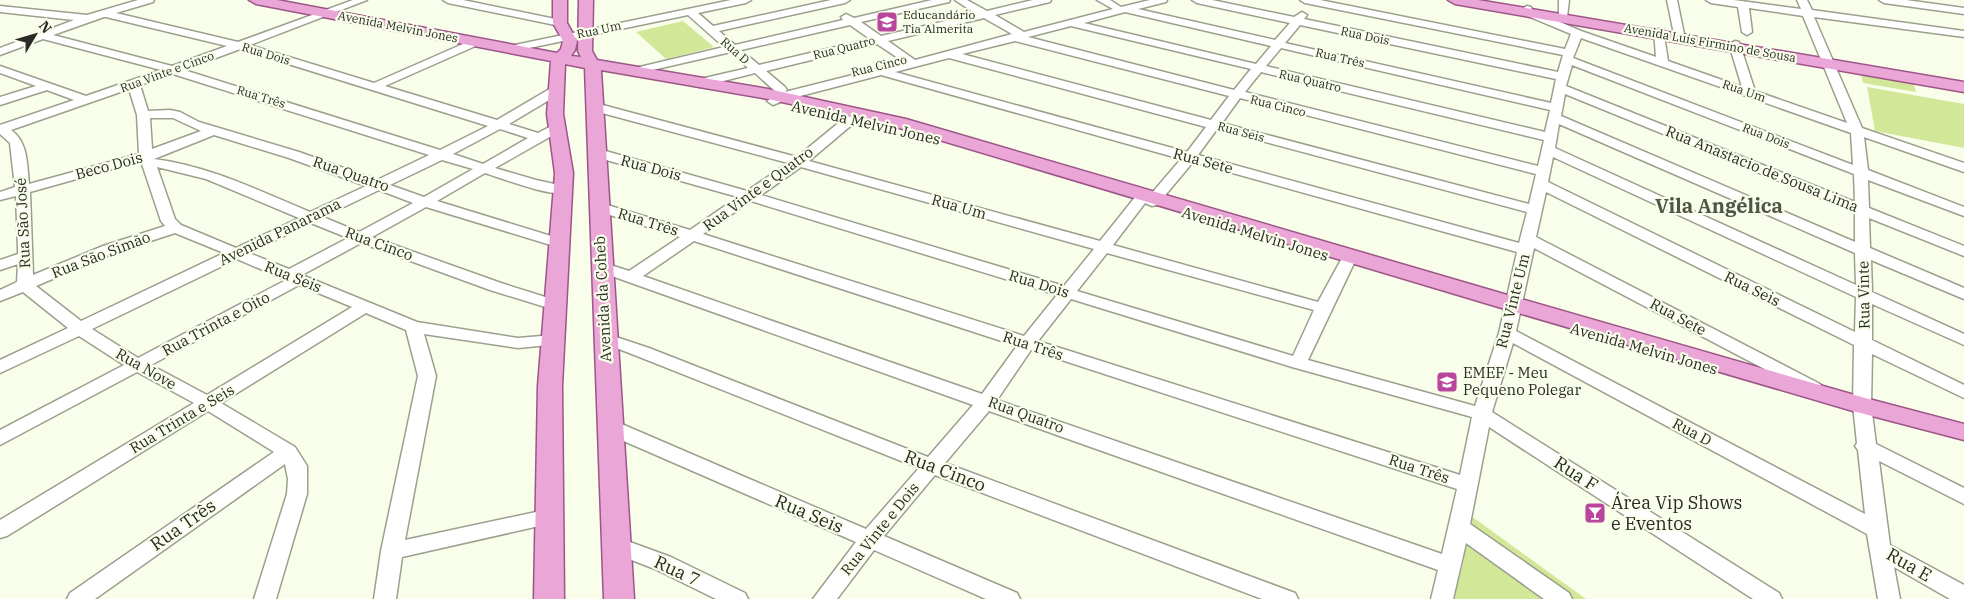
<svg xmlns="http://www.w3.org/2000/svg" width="1964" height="599" font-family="'IBM Plex Serif',serif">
<rect width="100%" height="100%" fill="#f8feea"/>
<path fill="#d3e798" d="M683,21l31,26 -48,12 -30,-27z
M1861,73l52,9 3,10 -53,-9z
M1867,87l97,17v44l-89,-17z
M1467,513l119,86h-133l10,-35z"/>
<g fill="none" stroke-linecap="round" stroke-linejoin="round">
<g stroke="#9ba08e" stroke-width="3">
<path id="minor" d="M138,0h16l-1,2 -37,11 122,29 115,-42h14l-117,45 124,38 98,-43h8l2,2 -2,2 -95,42 112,34 56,-33h8l2,3 -2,3 -52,31 29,9 19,-10 5,1 1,3 -1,3 -67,38 41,12 32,7 2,3 -2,3c-18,4 -64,-14 -83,-20l-48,28 127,39 3,3 -3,3h-10l-128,-39 -54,30 129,46 60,19 2,3 -2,3 -6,2 -65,-20 -129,-47 -59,32 115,47 101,16 35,-3 6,1 3,4 -3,4 -41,4 -94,-14 12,42 -31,164 145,-31 7,3 3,5 -3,5 -155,35 -6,42h-22l7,-48 37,-175 -12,-46 -40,-17 -145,90 74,44 12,19v28l-31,105h-22l33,-105 1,-15 -3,-15 -190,135h-28l3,-6 204,-141 -66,-41 -201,125 -7,2v-18l194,-117 -57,-31 -137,73v-15l124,-65 -45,-29 -79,37v-13l68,-32 -45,-36 -23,9v-11l17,-8 1,-18 -18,6v-10l18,-6v-5l-2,-53 -16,4v-8l15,-5 -5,-44 -10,-9v-9l74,-25 -27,-10 -47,15v-8l36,-11 -36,-13v-7l86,30 75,-26 -118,-31 -43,16v-7l74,-28 -74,-8v-6l87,9zM104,17h2l121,29 -55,20 -119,-31zM240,49l248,77 -48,24 -256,-80zM173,74l256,81 -52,25 -78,-28 -100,-30 -19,-10 -10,-2 -22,1 -8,-26zM129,89l8,26 2,39 -110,30c-2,-20 -1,-42 -18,-54zM150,118h23l28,13 -49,18zM500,129l28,9 -45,26 -30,-10zM214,135l75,23 77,28 -56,26c-51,-21 -100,-46 -156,-53zM442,160l31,9 -49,28 -34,-12zM141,161l20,60 4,5 -62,20 -70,29 -3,-83zM157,167l49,12 93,39 -63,30 -55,-23 -6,-6zM379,190l34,13 -54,29 -36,-15zM311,223l37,15 -59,31 -40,-16zM175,233l49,20 -143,68 -45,-35 78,-33zM237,259l49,21 -148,78 -46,-29zM299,285l53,22 -145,88 -56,-30z
M443,0h20l97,20 5,3 -5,3 -112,-23z
M731,0h20l-5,3 -48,10 15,13 118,-26h19l-5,3 -126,28 16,14 108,-25 -2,-3 5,-3 8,4 78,-18h18l-1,2 -88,20 20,14 95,-22 -21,-14h12l20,11 46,-11h18l-1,2 -55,13 29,17 89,-23 -16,-9h13l11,7 29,-7h17l-1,2 -28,7 137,31 15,-17 -93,-20 -5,-3h20l82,17 8,-5 5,3 -3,4 254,53 5,-17 -258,-52 -5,-3h20l245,49 6,-15 -48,-20 -1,-5 5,-3 4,1 1,3 49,21 75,26 -2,-26 1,-2h8l5,32 74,26 -13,-43 6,-3 4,1 16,49 92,32 -44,-107 -54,-8 3,24 -5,3 -5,-3 -4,-25 -27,-4 -5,-3h28l67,9 -4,-9h10l5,10 152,21v6l-150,-20 48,111 102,35v9l-100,-35 4,33 96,37v9l-96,-36 1,28 95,38v10l-95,-38 1,30 94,40v11l-93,-39 1,32 92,42v11l-92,-41v36l92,45v13l-92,-44 -1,51 5,39 88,44v16l-85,-43 11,84 74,40v14h-14l-56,-32 6,32h-22l-11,-65 -354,-191 -21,69 287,181 3,6h-29l-264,-172 -19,97 99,69 3,6h-28l-78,-56 -13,56h-22l7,-29 -449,-159 -44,52 350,130 3,6h-36l-327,-124 -51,61 133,57 3,6h-34l-112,-49 -37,49h-24l43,-57 -253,-110 -2,-5 2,-5 7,-1 7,1 249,107 53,-61 -282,-112 -26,-10 -12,-1 -3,-4 3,-4 14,-1 36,12 279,109 45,-52 -378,-135 -2,-3 2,-3 6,-2 28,9 51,-34 -86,-27 -2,-3 2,-3h10l86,26 48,-33 -146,-41 -2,-3 2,-3h10l145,41 41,-28 -197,-53 -2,-3 2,-3h8l198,53 56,-46h8l2,3 -2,3 -52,44 291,80 40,-50 5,-1 7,3 29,-34 -300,-84 -96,25 -12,5 -6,-4 13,-8h-3l-22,-20 -55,14 -4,-1 -2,-3 2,-3 52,-12 -17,-16 -96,22 -4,-1 -2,-2 2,-2 93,-22 -36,-32 -178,37 -6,-3 6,-3zM1125,12l146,34 -15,18 -172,-41zM984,18l28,16 -97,26 -27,-19zM850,25l20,14 -111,26 -18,-15zM1300,25l256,54 -5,24 -266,-60zM1071,26l180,43 -17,21 -206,-53zM1581,38l270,95 2,32 -280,-107zM1015,41l214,55 -18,24 -249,-66zM877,44l27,18 -119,30 2,-2 -2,-3 -19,-16zM1281,48l269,62 -5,22 -279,-66zM949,58l257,69 -19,25 -292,-80zM1572,65l282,109 1,28 -289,-116zM1261,72l283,68 -6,26 -293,-74zM1565,94l290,118v30l-294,-126zM1240,98l296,76 -7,30 -307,-81zM1559,124l296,129 1,32 -301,-137zM1217,129l310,83 -8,31 -321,-88zM1553,157l303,140 -1,35 -307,-150zM1193,162l324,90 -18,81 -24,73 -167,-46 47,-99 -3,-3h-10l-24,44 -205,-57 32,-42 7,3 5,-1zM801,167l293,82 -30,37 -303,-91zM1546,192l308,153 -1,60 4,38 -2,3 3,4 7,64 -349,-183 18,-83 274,144 6,2 6,-2 3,-4 -3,-4 -284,-147zM751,201l306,94 -33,41 -321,-102zM694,241l323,105 -35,48 -339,-118zM1107,253l207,57 -21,46 -216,-65zM1071,299l221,68 180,50 -12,58 -422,-134zM1031,350l426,139 -15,65 -445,-154z
M1559,0h10l-2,17h-8z
M1667,0h10l7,34 -1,2h-8l-1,-2z
M1879,0h27l58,8v6l-80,-11z
M616,537l55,20 74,36 3,6h-32l-61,-30 -47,-18 -3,-6 3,-6z"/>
</g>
<g stroke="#9d5587" stroke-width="3">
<path id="major" d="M249,0h28l280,53 4,-4 2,-8 -10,-18v-23h14v23l10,18 -2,9 -4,6 10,1 -3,-6 1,-51h14l-1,51 5,9 171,29 138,30 615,180 344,99 99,26v16l-111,-29 -348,-102 -609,-182 -128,-28 -167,-29 33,529h-30l-19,-531 -20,-4 -2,50 10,59 -11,213 2,213h-30l4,-213 17,-213 -8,-59 4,-53 -295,-57z
M1448,0h30l486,82v10l-509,-88z"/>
</g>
<use href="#minor" fill="#fff" fill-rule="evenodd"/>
<use href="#major" fill="#eaa6d7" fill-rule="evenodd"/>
</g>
<defs>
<g id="school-square" transform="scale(1.125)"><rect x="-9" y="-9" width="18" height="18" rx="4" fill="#ba459c" stroke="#f8feea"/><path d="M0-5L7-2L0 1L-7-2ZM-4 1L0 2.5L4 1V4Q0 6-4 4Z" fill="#fff"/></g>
<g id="bar-square" transform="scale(1.125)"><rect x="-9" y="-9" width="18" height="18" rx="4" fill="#ba459c" stroke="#f8feea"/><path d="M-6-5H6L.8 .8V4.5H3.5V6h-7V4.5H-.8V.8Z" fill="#fff"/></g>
</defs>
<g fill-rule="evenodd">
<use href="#school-square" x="887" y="22"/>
<use href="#school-square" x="1447" y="382"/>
<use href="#bar-square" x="1595" y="513"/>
</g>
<g text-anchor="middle" stroke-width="4.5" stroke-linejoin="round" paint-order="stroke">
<g font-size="12" fill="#292b24" stroke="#f8feea" text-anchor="start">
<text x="903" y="19">Educandário<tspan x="903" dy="14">Tia Almerita</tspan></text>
</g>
<g font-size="12" fill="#292b24" stroke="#f8feea">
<text transform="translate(398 27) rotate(11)" y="4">Avenida Melvin Jones</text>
<text transform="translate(599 30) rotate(-12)" y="4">Rua Um</text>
<text transform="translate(1365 36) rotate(12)" y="4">Rua Dois</text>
<text transform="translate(1710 43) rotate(10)" y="4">Avenida Luís Firmino de Sousa</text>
<text transform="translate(844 48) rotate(-14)" y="4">Rua Quatro</text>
<text transform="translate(735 51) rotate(41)" y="4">Rua D</text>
<text transform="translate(266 54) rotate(17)" y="4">Rua Dois</text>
<text transform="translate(1340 58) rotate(13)" y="4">Rua Três</text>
<text transform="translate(879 66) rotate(-14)" y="4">Rua Cinco</text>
<text transform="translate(167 72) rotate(-20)" y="4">Rua Vinte e Cinco</text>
<text transform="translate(1310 81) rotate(13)" y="4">Rua Quatro</text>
<text transform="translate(1744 91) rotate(19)" y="4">Rua Um</text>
<text transform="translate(261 97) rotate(17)" y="4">Rua Três</text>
<text transform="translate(1278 106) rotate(14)" y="4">Rua Cinco</text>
<text transform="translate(1241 132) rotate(15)" y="4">Rua Seis</text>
<text transform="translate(1766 136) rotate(21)" y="4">Rua Dois</text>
</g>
<g font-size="15" fill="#292b24" stroke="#f8feea">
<text transform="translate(866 123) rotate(13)" y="5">Avenida Melvin Jones</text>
<text transform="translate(1203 161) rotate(15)" y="5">Rua Sete</text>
<text transform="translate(109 166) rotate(-15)" y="5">Beco Dois</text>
<text transform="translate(651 168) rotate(15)" y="5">Rua Dois</text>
<text transform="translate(1762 169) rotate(22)" y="5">Rua Anastacio de Sousa Lima</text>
<text transform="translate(351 174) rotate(19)" y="5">Rua Quatro</text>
<text transform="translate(758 189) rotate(-36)" y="5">Rua Vinte e Quatro</text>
<text transform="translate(959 207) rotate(16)" y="5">Rua Um</text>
<text transform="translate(648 222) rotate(17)" y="5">Rua Três</text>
<text transform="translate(23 223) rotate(-93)" y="5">Rua São José</text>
<text transform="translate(280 232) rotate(-26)" y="5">Avenida Panarama</text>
<text transform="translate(1255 234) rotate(17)" y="5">Avenida Melvin Jones</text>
<text transform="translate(379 244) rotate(20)" y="5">Rua Cinco</text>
<text transform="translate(101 255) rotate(-21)" y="5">Rua São Simão</text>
<text transform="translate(293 277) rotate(22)" y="5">Rua Seis</text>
<text transform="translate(1039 284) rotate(17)" y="5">Rua Dois</text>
<text transform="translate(1752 289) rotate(26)" y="5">Rua Seis</text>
<text transform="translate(1864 295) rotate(-91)" y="5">Rua Vinte</text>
<text transform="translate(603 299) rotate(-93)" y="5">Avenida da Coheb</text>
<text transform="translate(1513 301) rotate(-76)" y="5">Rua Vinte Um</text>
<text transform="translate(1678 317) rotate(28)" y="5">Rua Sete</text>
<text transform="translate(216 324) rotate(-28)" y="5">Rua Trinta e Oito</text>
<text transform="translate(1033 346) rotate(18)" y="5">Rua Três</text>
<text transform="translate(1644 349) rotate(16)" y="5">Avenida Melvin Jones</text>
<text transform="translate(146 369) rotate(30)" y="5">Rua Nove</text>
<text transform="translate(1026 415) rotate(20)" y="5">Rua Quatro</text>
<text transform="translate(182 419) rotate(-31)" y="5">Rua Trinta e Seis</text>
<text transform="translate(1692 432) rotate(28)" y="5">Rua D</text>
<text transform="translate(1419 469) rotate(18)" y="5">Rua Três</text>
<text transform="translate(880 529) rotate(-51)" y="5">Rua Vinte e Dois</text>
</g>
<g font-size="15" fill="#292b24" stroke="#f8feea" text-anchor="start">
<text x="1463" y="378">EMEF - Meu<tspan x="1463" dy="17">Pequeno Polegar</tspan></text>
</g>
<g font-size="18" fill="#292b24" stroke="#f8feea">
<text transform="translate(945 471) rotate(21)" y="6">Rua Cinco</text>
<text transform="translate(1576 474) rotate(33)" y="6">Rua F</text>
<text transform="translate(809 514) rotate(23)" y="6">Rua Seis</text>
<text transform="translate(183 525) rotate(-35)" y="6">Rua Três</text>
<text transform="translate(1909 565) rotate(30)" y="6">Rua E</text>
<text transform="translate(677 571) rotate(25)" y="6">Rua 7</text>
</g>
<g font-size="18" fill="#292b24" stroke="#f8feea" text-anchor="start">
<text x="1611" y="509">Área Vip Shows<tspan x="1611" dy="21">e Eventos</tspan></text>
</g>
<g font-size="20" font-weight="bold" fill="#505444" stroke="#f8feea">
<text x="1719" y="213">Vila Angélica</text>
</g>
</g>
<g transform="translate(35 35) rotate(52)" stroke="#f8feea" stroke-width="4" paint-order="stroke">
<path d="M0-4L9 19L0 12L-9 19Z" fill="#292b24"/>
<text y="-8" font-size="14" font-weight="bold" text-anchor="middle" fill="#292b24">N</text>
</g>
</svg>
